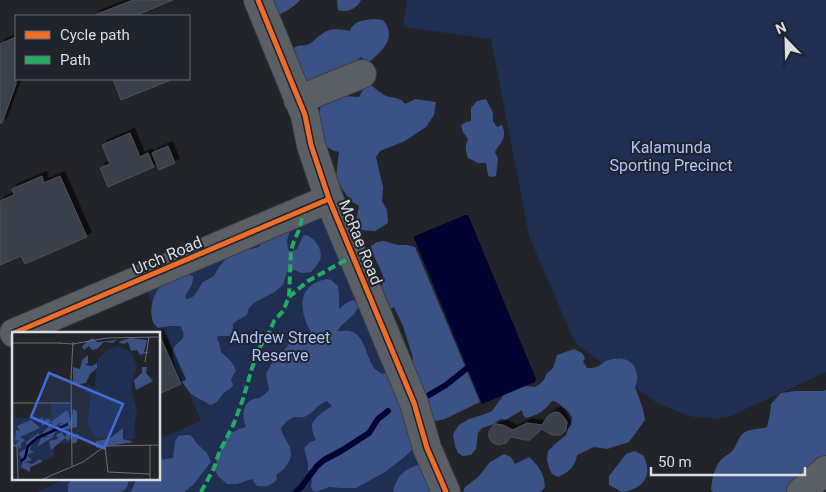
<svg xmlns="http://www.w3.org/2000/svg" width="826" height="492" font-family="Roboto,sans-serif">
<defs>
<filter id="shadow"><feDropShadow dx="4.5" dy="-4.5" stdDeviation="0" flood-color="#0009"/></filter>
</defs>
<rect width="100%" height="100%" fill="#222429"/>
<path fill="#1f2f52" d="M407,0h419v372l-98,45 -10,2 -24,-2 -12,-4 -25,-10 -82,-60 -46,-107 -38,-197 -88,-12z
M329,199l117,293h-410l32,-14h91v-39l42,-18 -59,-142z"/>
<path fill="#3a5285" d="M266,0h34c-5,6 -19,15 -26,17z
M337,0h24c-4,9 -14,13 -23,10z
M375,19l8,1c14,17 1,30 -14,42l-9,-5 -8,17 -44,11 -7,-9 -10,-25c9,-9 9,-3 18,-7 4,-2 7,-6 10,-8 9,-8 19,-8 31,-5 4,-11 15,-11 25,-12z
M371,85c4,3 8,7 13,10 8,4 16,1 21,9l10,-5 21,3 -2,13 -8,12 -21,14 -25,10 -4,6 7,30 -1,14 5,9 1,13 -13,8 -13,-1 -6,-10 3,-14 -8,-5 -9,-12 -6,-13 3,-24c-28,-6 -23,-35 -15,-55l20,-1 15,1 6,-11z
M486,99l7,14v8l4,6 5,-2c6,13 -2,17 -7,27l3,7 -2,17 -6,1 -2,-2 -2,-12h-8l-10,-5c-3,-8 -3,-12 0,-19l-5,-7 -2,-7 5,-3 5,-1v-13l6,-7z
M291,230c-4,7 -5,13 -2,21h3l5,-2 6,-13 3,-1c10,3 19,18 13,27 -2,4 -6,7 -8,10 -3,0 -5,1 -8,1 -8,-1 -6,-5 -16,-1l-4,13 -7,6 -22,12 -5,5 -2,7 -9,5 -5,4v6l-3,6h-12l-1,3 2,3 2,10c7,6 12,10 15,19l-5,8 2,6c-1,3 -4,4 -7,6 -7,5 -5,11 -16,14 -5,-4 -12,-6 -17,-10 -9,-6 -24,-36 -20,-46 4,-9 17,-9 7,-23h-11l-11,2c-3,-3 -6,-6 -6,-10 -3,-12 3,-29 13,-36 7,-4 15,-6 22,-9l6,3c0,13 -5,12 -8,22l3,1 6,-3 9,-14 11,-6 5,-9 6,-7 13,-10 6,-2 7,1 8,-2 6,-9z
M384,241l14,4h9l8,2 65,155 -35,17 -10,2 -8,-5 -16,-43 2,-15 -10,-32 -9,-19 -7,4 -10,-17c2,-4 5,-8 6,-12 2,-11 -11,-23 -12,-36l6,-4z
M327,279l4,1 7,6 1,9v14l7,-6 7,-3 6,6 -5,8 -13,12 -4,5c5,0 12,-1 16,1 12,5 14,28 22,37 1,1 6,4 7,5l8,-3 30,73 -9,7 -9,8 -17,13 -29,16h-15l-12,-1 -13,5 -4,-2 -1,-4 1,-5 -4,-12v-6l-4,-15 6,-6 6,-2c-2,-4 -4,-9 -4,-13 0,-9 13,-16 20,-21l-5,-5c-15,6 -15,19 -33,16l-7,4 -6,7c2,13 16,20 7,35 -3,5 -6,9 -12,11l1,5c-6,7 -10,8 -20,7l-5,-7 -15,5h-10l-9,-8 -4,-8 5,-15 9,-18 11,-6 7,-2c-4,-9 -4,-21 5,-27 2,-1 6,-2 8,-2 4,-2 7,-5 10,-8l-3,-16 7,-13 14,-14 4,-8 20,-7c-12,-21 -15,-47 16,-53z
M574,349l8,4 3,5 -2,4 4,6c3,0 6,0 9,-1 4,-1 6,-4 10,-6 10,-4 24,-4 29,7 3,7 3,12 0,19l8,22 2,11 -16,22 -22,7 -13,-2 -17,8c-2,12 -8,17 -19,22l-6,-3 -3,-6 -2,-9 1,-8 6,-6 12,-10 5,-14c-4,-8 -9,-19 -19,-20 -8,10 -14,14 -26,17l-3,-3 -1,-5 -18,11 -22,7 -4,5 -2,16 -5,6 -8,1 -5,-3 -3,-7 -2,-12 6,-9 10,-6 16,-5 7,-3 16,-22 18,-3 9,1c5,-3 10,-6 11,-13l7,-6 4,-13z
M826,390v89l-37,13h-76l-2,-2c1,-11 3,-25 13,-33 3,-2 7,-4 9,-7 5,-7 6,-16 14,-19 6,-2 13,-2 20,-4l3,-13 1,-10 10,-11 14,-2h28z
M185,435h5l4,4 2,4 10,9 3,5 2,5 -18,23 -9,7h-53l4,-10 3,-4h21v-18l14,-2 2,-17 3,-5z
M635,451l9,5c2,6 4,11 3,17 -1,12 -15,18 -25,19l-13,-7v-9l17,-22z
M504,454l7,3 4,7 14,-7c10,9 15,16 16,30l-4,5h-78l2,-5 13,-10 12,-15z
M424,463l7,29h-38c4,-19 14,-24 31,-29z
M81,478h47c1,7 -1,11 -7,14h-53v-8l4,-4h7z"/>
<path fill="#030331" d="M465,215h3l1,2 67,162 -1,3 -53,22 -68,-166 1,-2z"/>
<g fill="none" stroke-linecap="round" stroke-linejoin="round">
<path stroke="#030331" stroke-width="6" d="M429,395l17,-10 20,-16
M296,492l6,-6 15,-20 7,-6 17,-9 28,-18 9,-14 10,-8"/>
</g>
<path fill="#3b414e" stroke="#4d4f54" filter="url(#shadow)" d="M133,0h40l-38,16h-40v-1z
M16,37v47l-14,39h-2v-79z
M113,79h58v1l-50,20z
M130,133l10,24 8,-4 6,14 -46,20 -8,-19 10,-4 -8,-19z
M168,146l7,17 -16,7 -7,-17z
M42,176l2,7 16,-7 27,61 -62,27 -4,-8 -21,9v-64l14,-6 -2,-6z
M159,334l22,50 -22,10z
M556,412l4,1 3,3 4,6 -1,8 -3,3 -3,2h-8l-10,-6 -12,11h-4l-15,-3 -5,6 -7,2 -6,-2 -4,-5v-7l4,-5 3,-2 7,1 10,5 14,-7 15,2 5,-8 5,-4z"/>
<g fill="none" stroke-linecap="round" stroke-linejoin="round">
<g stroke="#3d3f42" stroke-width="30">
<path id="minor" d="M258,0l47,115 6,30 18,54 85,204 13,45 19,44
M298,100l64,-26
M14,333l315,-134
M801,492l25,-22"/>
</g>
<use href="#minor" stroke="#5a5f66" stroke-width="28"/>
<path stroke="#26ab63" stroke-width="4" stroke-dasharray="8 4" stroke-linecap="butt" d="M289,297l19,-16 45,-25
M201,492l13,-24 5,-15 15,-30 9,-24 9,-31 6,-14 2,-7 10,-16 4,-10 9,-10 6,-14 2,-46 3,-10 5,-11 5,-20"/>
<g stroke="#1f232c" stroke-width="8">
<path id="cycleway" d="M258,0l47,115 6,30 18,54 85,204 13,45 19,44
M14,333l315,-134"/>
</g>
<use href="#cycleway" stroke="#ee6e29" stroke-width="5"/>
</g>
<g text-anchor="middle" stroke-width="4" stroke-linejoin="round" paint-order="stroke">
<g font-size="16" fill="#acc6f9" stroke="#1f232c">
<text x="671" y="153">Kalamunda<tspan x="671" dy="18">Sporting Precinct</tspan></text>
<text x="280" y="343">Andrew Street<tspan x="280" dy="18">Reserve</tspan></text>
</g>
<g font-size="16" fill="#dadde3" stroke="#1f232c">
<text transform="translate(361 242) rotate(68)" y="6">McRae Road</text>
<text transform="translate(167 255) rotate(-23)" y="6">Urch Road</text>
</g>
</g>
<g transform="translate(12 332)">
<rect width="148" height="148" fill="#222429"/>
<path d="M106,14l13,6 6,14 -6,22 6,24 -3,13 1,12 -4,2h-8l1,-10 -11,8 -15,1 -11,-13 4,-30 -7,-4 4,-7 6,4 4,-28 8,-10zM39,71h20l-1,40 -16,1v13l-36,14 -1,-24 -4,-3 2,-40 1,14h35z" fill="#1f2f52"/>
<path d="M80,6l5,4 20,-2 -4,3 -9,-1 -7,7 -5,1 -3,-4 -5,4 -2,-4zM118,6l17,2 -3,12h6l-10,3 -3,-5 -6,1 -3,-9 -5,2 -5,-2zM76,23v8l-3,2 7,1 5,-3v5l-7,6 -4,9 -13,2v-18l7,2 2,-9zM130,35h5l-1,6 7,8 -17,9 -2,-10 8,-7zM61,77l4,2v16l-15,3 -3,-2 2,-6 -6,4 -5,-4 -8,4v-4h-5l5,-5 1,4 6,-2 2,3 16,-12 4,11zM19,88l9,8 -20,9 5,3 -4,3v6l-6,-4 4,-5 -4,1 1,-11 4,1 -3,-5zM37,94l4,3 -5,5 8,-3 -3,6 -16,10 4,-9 -8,2 -3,10 4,2 -7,3 5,5 -7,2 7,2 8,-5 2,3 -12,5v5l-9,-5 2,-5 -4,-9 8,-5 -1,-6 12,-9 4,5 6,-1 -6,-4zM111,96v11l11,3 -38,6v-7l13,-2zM56,98l2,6 9,-2 -2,8 -4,2 -3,-7 -1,4 -4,-3 -14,12 -2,-9 9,-2 -2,-4 5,-3 4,5z" fill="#3a5285"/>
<path fill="none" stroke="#030331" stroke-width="2.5" d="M9,129l4,-3 3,-12 9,-8 31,-14"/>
<path fill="none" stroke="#6c6e73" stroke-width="1" d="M0,11h48M47,11l14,1 34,-6 51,-1M133,30l4,-25M59,44l1,90M59,46l2,-36M0,71h59M0,112l5,3 1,32M138,113v34M93,114l3,26 42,2M31,147l40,-17 22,-16 55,-1"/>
<path fill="#436bda" fill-opacity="0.15" stroke="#436bda" stroke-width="2.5" d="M37,41l74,31 -19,44 -73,-31z"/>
<rect width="148" height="148" fill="none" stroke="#dadde3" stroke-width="2.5"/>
</g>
<rect x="15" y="15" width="175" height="65" fill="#1f232c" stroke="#6a6d75"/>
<rect x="25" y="31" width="25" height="8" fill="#ee6e29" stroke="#6a6d75"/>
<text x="60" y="40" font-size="15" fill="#dadde3">Cycle path</text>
<rect x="25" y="56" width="25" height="8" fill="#26ab63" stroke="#6a6d75"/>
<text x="60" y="65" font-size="15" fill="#dadde3">Path</text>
<g transform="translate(786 40) rotate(337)" stroke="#1f232c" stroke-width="4" paint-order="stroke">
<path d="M0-4L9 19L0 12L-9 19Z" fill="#dadde3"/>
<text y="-8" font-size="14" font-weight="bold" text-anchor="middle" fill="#dadde3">N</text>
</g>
<path d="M651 467v8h154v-8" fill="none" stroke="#dadde3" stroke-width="2.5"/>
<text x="658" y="467" font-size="15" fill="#dadde3" stroke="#1f232c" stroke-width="4" paint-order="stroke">50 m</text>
</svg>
